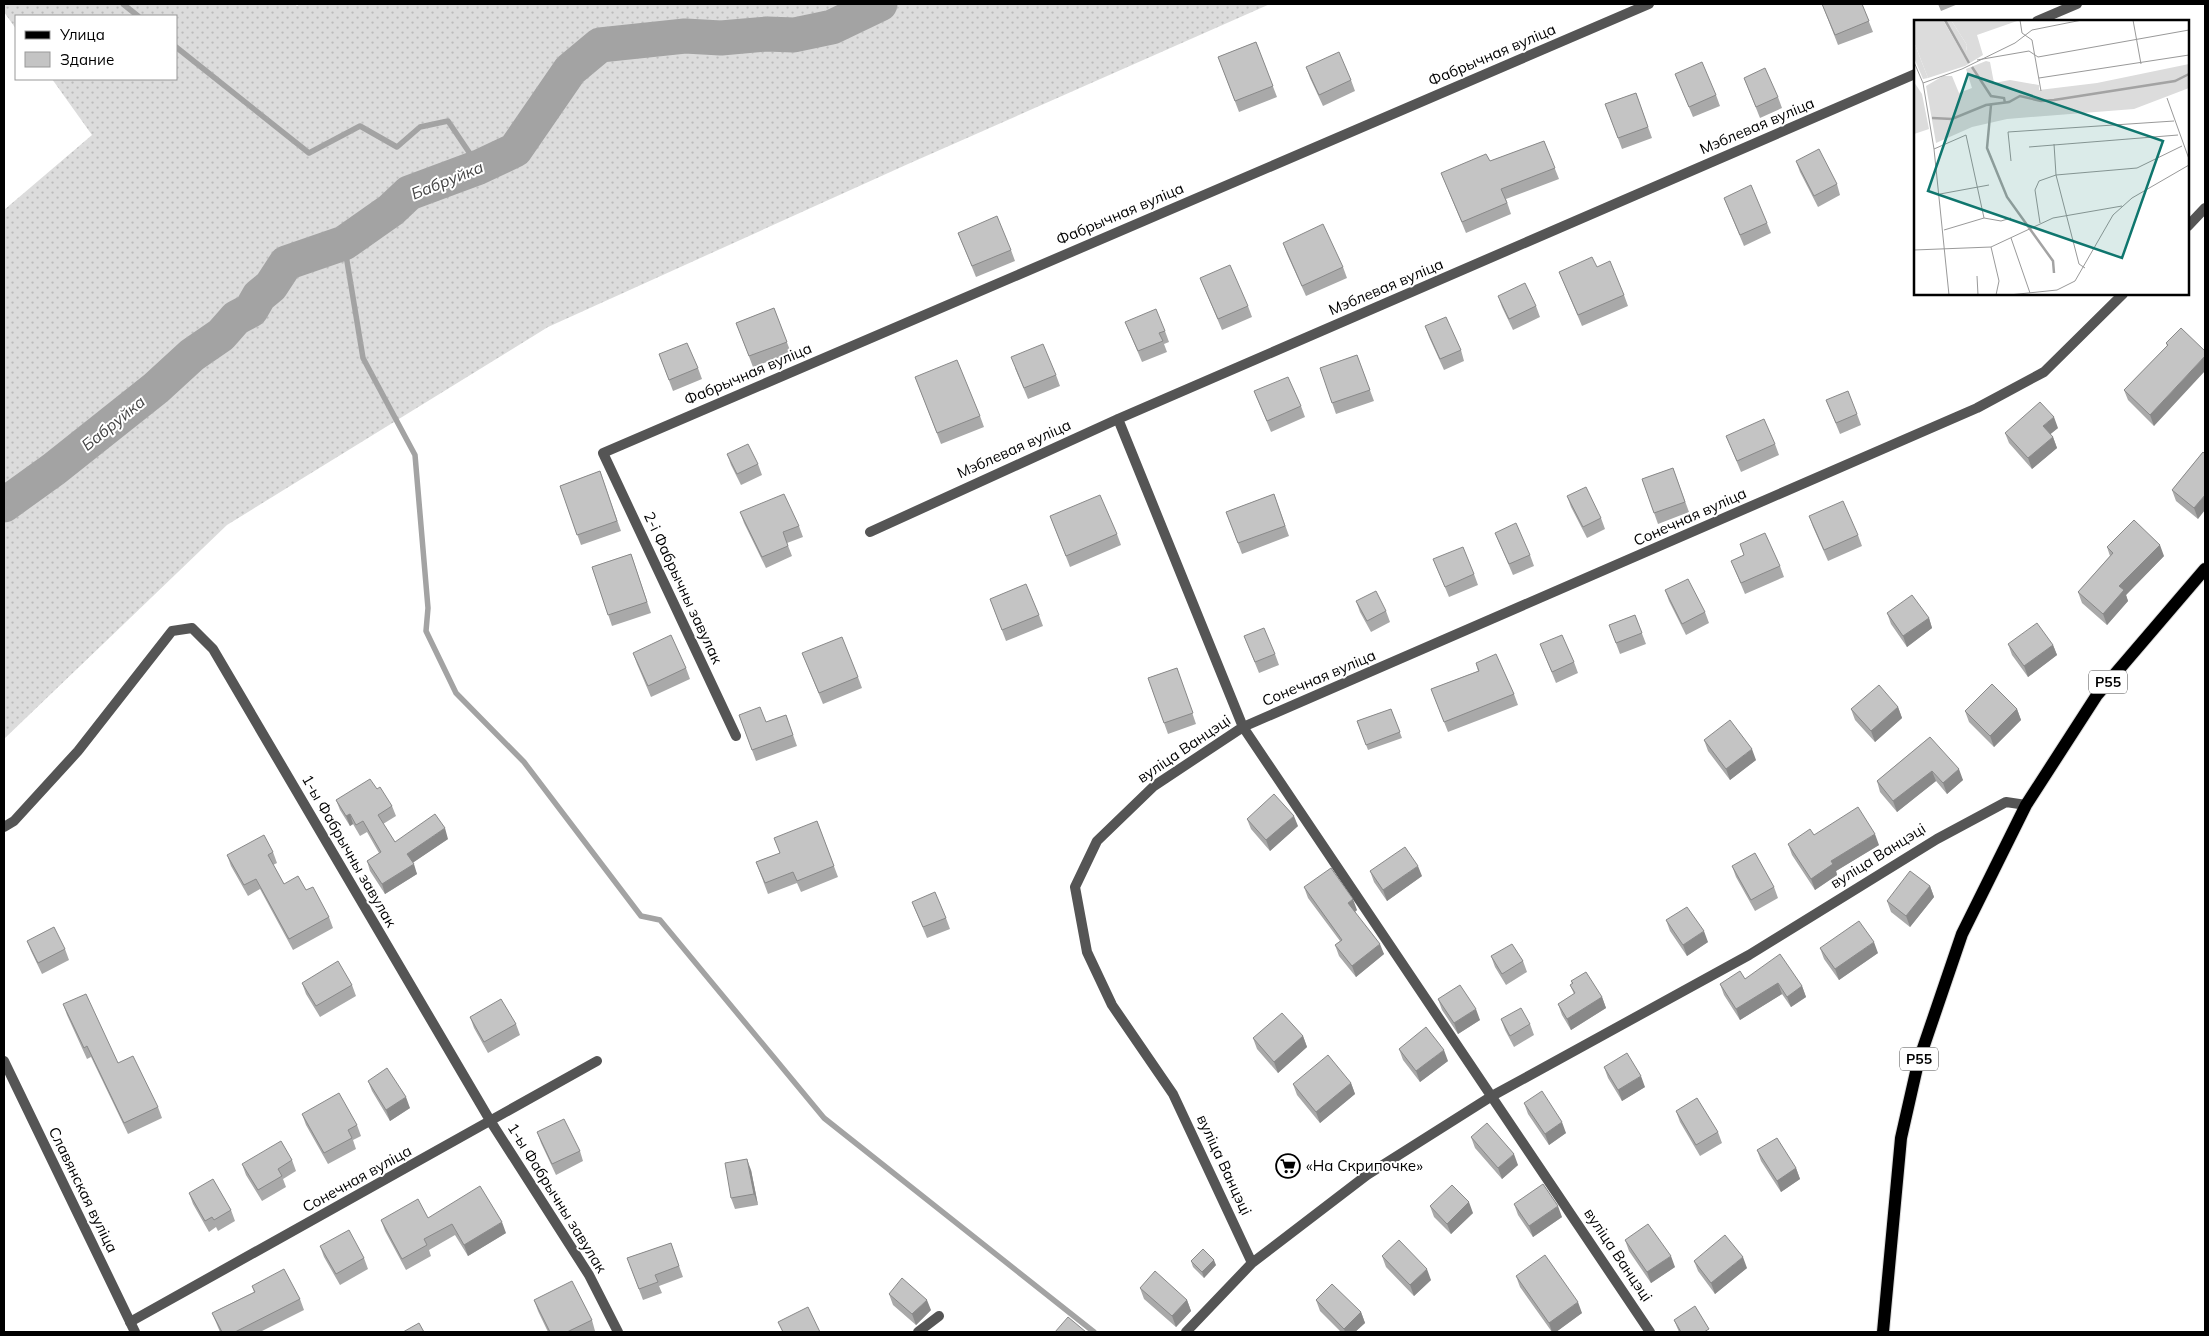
<svg xmlns="http://www.w3.org/2000/svg" width="2209" height="1336" font-family="Mulish,sans-serif">
<defs>
<pattern id="grass-dots" width="8" height="8" patternUnits="userSpaceOnUse" patternTransform="scale(1.25)"><rect width="8" height="8" fill="#dcdcdc"/><path d="M2 2h.1M6 6h.1" fill="none" stroke="#bbb" stroke-width="1.8" stroke-linecap="round"/></pattern>
</defs>
<rect width="100%" height="100%" fill="#fff"/>
<path fill="url(#grass-dots)" d="M4,4h291l2,2 3,-2h970l-362,160 -360,163 -321,198 -223,214v-529l88,-75 -40,-56h124v-63h-160v13l-12,-17z"/>
<g fill="none" stroke-linecap="round" stroke-linejoin="round">
<path stroke="#a3a3a3" stroke-width="5.5" d="M123,4l15,12
M176,47l133,106 51,-27 37,21 23,-20 28,-6 31,46
M344,243l19,115 52,97 13,153 -2,23 30,62 68,69 117,154 19,4 164,198 270,214"/>
<path stroke="#a3a3a3" stroke-width="35" d="M4,505l50,-36 102,-81 36,-33 29,-20 15,-17 15,-8 8,-14 12,-10 15,-23 58,-20 47,-33 18,-17 70,-26 36,-17 55,-80 30,-25 85,-9 36,2 46,-4 27,1 38,-8 48,-23"/>
<g stroke="#dbdbdb" stroke-width="14">
<path id="primary" d="M1883,1332l18,-194 17,-75 44,-129 64,-129 71,-110 108,-126"/>
</g>
<path stroke="#555" stroke-width="10" d="M2037,21l40,-17
M2188,226l17,-18
M1118,419l125,308 407,605
M870,532l248,-113 797,-345
M736,736l-133,-283 1046,-449
M4,827l10,-6 64,-70 94,-120 20,-3 21,21 278,473 98,153 29,57
M1252,1263l-79,-169 -61,-89 -25,-53 -12,-65 22,-46 57,-55 89,-59 734,-319 67,-36 79,-78
M130,1322l467,-261
M918,1332l21,-16
M1186,1332l66,-69 115,-88 125,-79 257,-141 188,-116 69,-37 20,3"/>
<path stroke="#555" stroke-width="10" d="M4,1061l131,271"/>
<use href="#primary" stroke="#000" stroke-width="12"/>
</g>
<path fill="#a9a9a9" d="M1822,4h40l11,28 -35,13z
M1938,4h20l-17,7z
M1256,42l21,55 -38,15 -21,-55z
M1306,67l45,13 4,11 -32,15 -13,-28z
M1675,74l41,21 4,11 -27,11z
M1744,78l34,19 4,11 -22,10z
M1636,93l16,45 -30,11 -17,-45z
M1544,141l15,38 -53,20 5,15 -45,19 -25,-60 49,-12z
M1796,161l41,23 3,11 -22,12 -18,-35z
M1724,198l43,25 4,10 -27,13 -16,-38z
M958,233l53,17 4,11 -39,16z
M1283,243l60,24 4,11 -41,18 -19,-42z
M1597,267l27,28 4,11 -46,20 -23,-54z
M1200,278l48,28 4,11 -30,13z
M1498,296l38,10 4,11 -27,13 -11,-23z
M774,308l17,45 -38,14 -17,-44z
M1125,322l40,9 4,11 -5,2 3,8 -25,10z
M1425,326l36,24 3,11 -20,9 -15,-33z
M2181,328l-27,98 -26,-26 -4,-10 43,-44 -1,-3z
M659,354l39,14 4,11 -29,12z
M1357,355l17,46 -38,13 -16,-46z
M1015,368l41,7 4,11 -32,13z
M915,377l65,39 4,11 -43,17z
M1254,391l47,15 4,11 -34,15z
M1826,400l31,14 4,11 -21,9z
M2058,428l-8,6 3,3 4,11 -25,21 -23,-26 -4,-10z
M1726,436l49,8 4,11 -38,17z
M2203,452l-5,67 -22,-18 -4,-11z
M727,454l31,10 4,11 -21,10 -10,-20z
M1673,468l16,44 -31,12 -16,-45z
M600,471l21,60 -40,14 -21,-59z
M1274,494l15,42 -47,18 -16,-42z
M1567,496l34,22 4,11 -18,9 -16,-31z
M740,512l59,14 4,11 -16,6 5,13 -26,12 -22,-45z
M1050,516l67,18 4,11 -51,22z
M1809,516l49,19 4,11 -34,15 -15,-34z
M1495,533l35,22 4,11 -21,9z
M1740,544l40,22 4,11 -39,17 -14,-33 13,-6z
M2107,547l57,9 -38,39 2,6 -21,24 -25,-22 -4,-11 32,-36z
M631,554l20,59 -39,13 -20,-59z
M1433,559l41,15 4,11 -29,12z
M1665,590l40,22 4,11 -23,12 -17,-34z
M990,599l49,16 4,11 -37,15z
M1356,601l30,10 4,11 -19,10 -11,-20z
M1887,613l42,5 3,10 -25,19 -16,-23z
M1635,615l11,29 -26,10 -11,-29z
M1244,636l31,18 4,11 -20,8z
M1540,644l34,18 4,11 -22,10z
M2008,644l45,1 4,10 -29,22 -16,-22z
M633,653l53,15 4,11 -39,18 -14,-33z
M802,653l56,24 4,11 -39,16z
M1476,663l38,31 4,11 -70,27 -17,-43 47,-18z
M1177,668l19,56 -28,10 -20,-56z
M1898,707l4,11 -27,24 -20,-22 -4,-11z
M1391,709l11,29 -34,12 -11,-29z
M2017,709l4,11 -27,27 -25,-25 -4,-11z
M739,715l27,7 20,-7 11,31 -41,15z
M1930,737l33,43 -16,14 -11,-13 -39,31 -17,-20 -3,-11z
M1704,740l52,20 -26,20 -22,-29z
M377,789l15,17 4,10 -13,8 12,18 53,-3 -36,24 5,11 -32,20 -15,-23 -3,-10 12,-8 -12,-21 -7,4 -7,-12 -3,2 -10,-16 -4,-10z
M1247,819l51,7 -28,25 -19,-22z
M817,821l21,56 -37,15 -4,-9 -29,11 -12,-32 24,-9z
M1788,844l91,1 -43,26 1,4 -22,15 -23,-35z
M273,852l4,11 -4,2 11,19 22,6 23,27 4,11 -40,22 -33,-61 -12,7 -17,-30 -4,-11z
M1732,866l42,21 4,11 -23,13 -19,-34z
M1370,871l52,5 -35,25 -13,-19z
M1930,886l4,11 -24,30 -19,-15 -4,-11z
M1304,887l53,23 -2,2 29,42 -28,23 -17,-21 -4,-11 5,-4 -32,-43z
M912,902l34,16 4,11 -23,9z
M1666,920l42,22 -21,14 -17,-25z
M27,941l38,8 4,11 -27,14 -11,-23z
M1820,948l58,5 -39,27 -15,-21z
M1491,956l32,5 4,11 -21,13 -11,-18z
M1745,979l57,7 4,11 -15,10 -9,-13 -42,26 -16,-25 -4,-11z
M1571,981l31,16 4,11 -35,22 -9,-15 -4,-11 16,-10 -4,-9 2,-1z
M302,983l50,2 4,11 -36,21 -14,-23z
M1438,999l42,21 -22,14 -16,-24z
M63,1004l55,59 40,44 4,11 -34,16 -37,-77 -4,2 -20,-44z
M470,1017l46,7 4,11 -32,18 -14,-25z
M1501,1019l29,5 4,11 -20,12 -9,-17z
M1303,1036l4,11 -29,26 -21,-24 -4,-11z
M1399,1049l49,12 -28,21 -17,-22z
M1604,1067l41,20 -23,14 -14,-23z
M368,1081l42,27 -20,13 -18,-30z
M1351,1083l4,11 -35,29 -23,-28 -4,-11z
M1524,1103l42,30 -17,12 -21,-31z
M1676,1111l42,21 4,11 -22,13 -20,-34z
M302,1114l55,11 4,11 -8,4 3,9 -28,15 -22,-39z
M537,1132l43,19 3,10 -27,14 -15,-32z
M1471,1137l47,28 -16,14 -27,-31z
M1757,1150l39,18 4,11 -19,13 -20,-31z
M292,1160l4,11 -13,8 3,8 -24,14 -16,-26 -4,-11z
M751,1170l7,35 -23,4 -4,-11z
M189,1193l42,17 4,11 -17,10 -2,-4 -7,5 -16,-28z
M1514,1204l48,13 -29,20 -15,-22z
M1430,1206l43,7 -22,21 -17,-17z
M428,1218l78,15 -38,23 -13,-21 -26,15 2,6 -25,14 -21,-39 -4,-11z
M1625,1240l50,27 -24,16 -22,-32z
M671,1243l12,34 -24,9 3,7 -19,7 -16,-42z
M320,1246l44,12 4,11 -28,16 -16,-28z
M1382,1256l49,24 -17,16 -28,-29z
M1191,1261l25,4 -12,13 -11,-11z
M1694,1261l53,7 -32,26 -17,-23z
M1516,1276l66,37 -26,19h-4l-32,-45z
M252,1286l48,13 4,11 -44,22h-40l-8,-19 42,-21z
M1140,1288l47,12 4,11 -15,16 -32,-28z
M889,1294l42,16 -15,15 -23,-20z
M534,1300l58,20 3,11 -3,1h-44l-10,-21z
M1316,1300l45,12 4,11 -10,9h-14l-21,-21z
M1674,1320l36,12h-31z"/>
<path fill="#898989" d="M2205,356v15l-51,55 -4,-11z
M2054,417l4,11 -11,9 -4,-11z
M2053,437l4,11 -25,21 -4,-11z
M2205,495v15l-7,9 -4,-11z
M2160,545l4,11 -38,39 2,6 -21,24 -4,-11 16,-28z
M1929,618l3,10 -25,19 -4,-11z
M2053,645l4,10 -29,22 -4,-11z
M1898,707l4,11 -27,24 -4,-11z
M2017,709l4,11 -27,27 -4,-11z
M1752,749l4,11 -26,20 -4,-11z
M1959,769l4,11 -16,14 -4,-11z
M1932,771l4,10 -39,31 -4,-11z
M350,814l3,10 -3,2 -4,-10z
M1294,816l4,10 -28,25 -4,-11z
M445,828l3,11 -37,25 -4,-10z
M1875,834l4,11 -43,26 1,4 -22,15 -4,-11 20,-18z
M414,864l3,10 -32,20 -3,-10z
M1418,866l4,10 -35,25 -4,-11z
M1930,886l4,11 -24,30 -4,-11z
M1353,899l4,11 -5,4 -4,-11z
M1704,931l4,11 -21,14 -4,-11z
M1874,942l4,11 -39,27 -4,-11z
M1380,944l4,10 -28,23 -4,-11z
M1778,983l4,11 -42,26 -4,-11z
M1802,986l4,11 -15,10 -4,-10z
M1602,997l4,11 -35,22 -4,-11z
M1476,1009l4,11 -22,14 -4,-11z
M1303,1036l4,11 -29,26 -4,-11z
M1444,1050l4,11 -28,21 -4,-11z
M1641,1076l4,11 -23,14 -4,-11z
M1351,1083l4,11 -35,29 -4,-11z
M406,1097l4,11 -20,13 -4,-11z
M1562,1122l4,11 -17,12 -4,-11z
M1514,1154l4,11 -16,14 -4,-11z
M747,1159l4,11 7,35 -4,-11z
M1796,1168l4,11 -19,13 -4,-11z
M1469,1202l4,11 -22,21 -4,-10z
M1558,1206l4,11 -29,20 -4,-11z
M502,1222l4,11 -38,23 -4,-11z
M1671,1256l4,11 -24,16 -4,-11z
M1743,1257l4,11 -32,26 -4,-11z
M1214,1260l2,5 -12,13 -2,-6z
M1427,1269l4,11 -17,16 -4,-11z
M927,1300l4,10 -15,15 -4,-11z
M1187,1300l4,11 -15,16 -4,-11z
M1578,1302l4,11 -26,19h-4l-3,-9z
M1361,1312l4,11 -10,9h-10l-1,-3z"/>
<path fill="#c4c4c4" stroke="#898989" d="M1822,4h40l7,17 -34,14z
M1256,42l17,44 -38,15 -17,-44z
M1339,52l12,28 -32,15 -13,-28z
M1702,62l14,33 -27,12 -14,-33z
M1765,68l13,29 -22,10 -12,-29z
M1636,93l12,34 -30,11 -13,-34z
M1544,141l11,27 -54,21 6,14 -45,19 -21,-49 45,-19 4,7z
M1819,149l18,35 -23,12 -18,-35z
M1751,185l16,38 -27,12 -16,-37z
M997,216l14,34 -39,16 -14,-33z
M1323,224l20,43 -41,19 -19,-43z
M1592,257l5,10 13,-6 14,34 -46,20 -19,-43z
M1230,265l18,41 -30,13 -18,-41z
M1525,283l11,23 -27,13 -11,-23z
M774,308l13,34 -38,14 -13,-33z
M1156,309l9,22 -6,2 4,8 -25,10 -13,-29z
M1446,317l15,33 -21,9 -15,-33z
M2181,328l24,23v5l-55,59 -26,-25 44,-45 -2,-2z
M687,343l11,25 -29,12 -10,-26z
M1043,344l13,31 -32,13 -13,-31z
M1357,355l13,35 -38,13 -12,-35z
M957,360l23,56 -43,17 -22,-56z
M1288,377l13,29 -34,15 -13,-30z
M1848,391l9,23 -21,9 -10,-23z
M2040,402l14,15 -11,9 10,11 -25,21 -23,-25z
M1764,419l11,25 -38,17 -11,-25z
M748,444l10,20 -21,10 -10,-20z
M2203,452l2,2v41l-11,13 -22,-18z
M1673,468l12,34 -31,11 -12,-34z
M600,471l17,50 -40,14 -17,-49z
M1586,487l15,31 -18,9 -16,-31z
M784,494l15,32 -16,6 5,14 -26,11 -22,-45z
M1274,494l11,32 -47,17 -12,-31z
M1100,495l17,39 -51,22 -16,-40z
M1843,501l15,34 -34,15 -15,-34z
M2134,520l26,25 -41,41 5,4 -21,24 -25,-22 35,-39 -6,-6z
M1516,523l14,32 -21,9 -14,-31z
M1765,533l15,33 -39,17 -10,-22 13,-6 -4,-11z
M1463,547l11,27 -29,13 -12,-28z
M631,554l16,48 -39,13 -16,-48z
M1688,579l17,33 -23,12 -17,-34z
M1026,584l13,31 -37,15 -12,-31z
M1376,591l10,20 -19,10 -11,-20z
M1912,595l17,23 -26,18 -16,-23z
M1635,615l7,18 -26,10 -7,-18z
M2037,623l16,22 -29,21 -16,-22z
M1264,628l11,26 -20,8 -11,-26z
M671,635l15,33 -38,18 -15,-33z
M1562,635l12,27 -22,10 -12,-28z
M842,637l16,40 -39,16 -17,-40z
M1496,654l18,40 -70,28 -13,-33 48,-18 -3,-8z
M1177,668l16,45 -29,10 -16,-45z
M1992,684l25,25 -27,27 -25,-25z
M1879,685l19,22 -27,24 -20,-22z
M760,707l6,15 20,-7 7,20 -41,15 -13,-35z
M1391,709l9,23 -34,13 -9,-24z
M1730,720l22,29 -26,20 -22,-29z
M1930,737l29,32 -16,14 -11,-12 -39,30 -16,-20z
M370,779l7,10 3,-2 12,19 -14,9 17,27 40,-28 10,14 -38,26 7,10 -32,20 -15,-23 14,-9 -18,-31 -7,4 -6,-11 -4,2 -10,-16z
M1274,794l20,22 -28,24 -19,-21z
M1858,807l17,27 -44,27 2,3 -22,15 -23,-35 22,-15 4,6z
M817,821l17,45 -37,15 -4,-9 -28,11 -9,-21 24,-9 -6,-15z
M264,835l9,17 -5,3 16,29 14,-8 8,14 7,-3 16,30 -40,22 -33,-60 -12,6 -17,-30z
M1405,847l13,19 -35,24 -13,-19z
M1755,853l19,34 -23,13 -19,-34z
M1331,868l22,31 -5,4 32,41 -28,22 -17,-21 7,-5 -38,-53z
M1910,871l20,15 -24,30 -19,-15z
M935,892l11,26 -23,9 -11,-25z
M1687,907l17,24 -21,14 -17,-25z
M1859,921l15,21 -39,27 -15,-21z
M54,927l11,22 -27,14 -11,-22z
M1512,944l11,17 -21,13 -11,-18z
M1780,954l22,32 -15,11 -9,-14 -42,26 -16,-25 20,-13 5,8z
M338,961l14,24 -36,21 -14,-23z
M1586,972l16,25 -35,22 -9,-15 17,-11 -5,-8 3,-2 -2,-2z
M1460,985l16,24 -22,14 -16,-24z
M86,994l32,69 15,-7 25,51 -34,16 -37,-77 -3,2 -21,-44z
M501,999l15,25 -32,18 -14,-25z
M1521,1008l9,16 -20,12 -9,-17z
M1282,1013l21,23 -29,26 -21,-24z
M1426,1027l18,23 -28,21 -17,-22z
M1627,1053l14,23 -23,14 -14,-23z
M1328,1055l23,28 -35,29 -23,-28z
M387,1068l19,29 -20,13 -18,-29z
M1542,1091l20,31 -17,12 -21,-31z
M339,1093l18,32 -9,5 4,8 -28,15 -22,-39z
M1697,1098l21,34 -22,13 -20,-34z
M564,1119l16,32 -28,13 -15,-32z
M1487,1123l27,31 -16,14 -27,-31z
M1777,1138l19,30 -19,13 -20,-31z
M281,1141l11,19 -14,9 4,7 -24,14 -16,-26z
M747,1159l7,35 -23,4 -6,-35z
M213,1179l18,31 -17,10 -2,-3 -7,4 -16,-28z
M1543,1184l15,22 -29,20 -15,-22z
M1452,1185l17,17 -22,22 -17,-18z
M480,1186l22,36 -38,23 -12,-21 -28,15 3,6 -25,14 -21,-39 37,-21 10,19z
M1648,1224l23,32 -24,16 -22,-32z
M349,1230l15,28 -28,16 -16,-28z
M1725,1235l18,22 -32,26 -17,-22z
M1399,1240l28,29 -17,16 -28,-29z
M671,1243l8,23 -24,9 3,7 -19,7 -12,-31z
M1203,1249l11,11 -12,12 -11,-11z
M1545,1255l33,47 -29,21 -33,-47z
M284,1269l16,30 -65,33h-13l-10,-19 43,-21 -3,-6z
M1155,1271l32,29 -15,16 -32,-28z
M902,1278l25,22 -15,14 -23,-20z
M572,1281l20,39 -25,12h-17l-16,-32z
M1332,1284l29,28 -17,17 -28,-29z
M1695,1306l14,23 -5,3h-23l-7,-12z
M808,1307l12,25h-37l-5,-10z
M1068,1317l18,15h-31z
M419,1323l5,9h-21z"/>
<defs>
<g id="supermarket-ring" transform="scale(1.25)"><circle r="9.5" fill="#fff" stroke="#000" stroke-width="1.5"/><path d="M-6-5.5h2.5l.6 2H6L4.5 2H-2.5L-4.4-4H-6ZM-1.5 3.2a1.3 1.3 0 1 0 .1 0ZM3 3.2a1.3 1.3 0 1 0 .1 0Z" fill="#000"/></g>
</defs>
<g fill-rule="evenodd">
<use href="#supermarket-ring" x="1288" y="1166"/>
</g>
<g text-anchor="middle" stroke-width="4" stroke-linejoin="round" paint-order="stroke">
<g fill="#fff" stroke="#4c4c4c" stroke-width="1">
<rect x="2089" y="670.5" width="38" height="23" rx="4"/>
<rect x="1900" y="1047.5" width="38" height="23" rx="4"/>
</g>
<g font-size="14" font-weight="bold" fill="#000">
<text x="2108" y="687">Р55</text>
<text x="1919" y="1064">Р55</text>
</g>
<g font-size="15" fill="#000" stroke="#fff">
<text transform="translate(1492 55) rotate(-23)" y="5">Фабрычная вуліца</text>
<text transform="translate(1757 126) rotate(-23)" y="5">Мэблевая вуліца</text>
<text transform="translate(1120 214) rotate(-23)" y="5">Фабрычная вуліца</text>
<text transform="translate(1386 287) rotate(-23)" y="5">Мэблевая вуліца</text>
<text transform="translate(748 374) rotate(-23)" y="5">Фабрычная вуліца</text>
<text transform="translate(1014 449) rotate(-24)" y="5">Мэблевая вуліца</text>
<text transform="translate(1690 517) rotate(-24)" y="5">Сонечная вуліца</text>
<text transform="translate(683 588) rotate(65)" y="5">2-і Фабрычны завулак</text>
<text transform="translate(1319 678) rotate(-23)" y="5">Сонечная вуліца</text>
<text transform="translate(1184 749) rotate(-34)" y="5">вуліца Ванцэці</text>
<text transform="translate(349 851) rotate(60)" y="5">1-ы Фабрычны завулак</text>
<text transform="translate(1878 856) rotate(-32)" y="5">вуліца Ванцэці</text>
<text transform="translate(1224 1165) rotate(65)" y="5">вуліца Ванцэці</text>
<text transform="translate(357 1179) rotate(-29)" y="5">Сонечная вуліца</text>
<text transform="translate(83 1190) rotate(64)" y="5">Славянская вуліца</text>
<text transform="translate(557 1198) rotate(58)" y="5">1-ы Фабрычны завулак</text>
<text transform="translate(1618 1255) rotate(56)" y="5">вуліца Ванцэці</text>
</g>
<g font-size="15" fill="#000" stroke="#fff" text-anchor="start">
<text x="1306" y="1171">«На Скрипочке»</text>
</g>
<g font-size="16" font-style="italic" fill="#444" stroke="#fff">
<text transform="translate(447 180) rotate(-22)" y="6">Бабруйка</text>
<text transform="translate(113 423) rotate(-39)" y="6">Бабруйка</text>
</g>
</g>
<g transform="translate(1914 20)">
<rect width="275" height="275" fill="#fff"/>
<path d="M0,0h29l21,36v8l3,-19 -16,-25 66,1 -40,14 6,20 -18,11 -37,12 -14,-36zM72,41l4,1 4,21 16,-3 29,5v5l58,-7 92,-19v24l-55,21 -127,10 -35,8 -36,16 -10,-57 17,-10h9l7,17 13,-5 -6,-19zM0,62l8,12 7,35 -15,5z" fill="#dcdcdc"/>
<path d="M0,22l14,36 -5,1 -9,-21z" fill="#dcdcdc"/>
<path d="M29,0h8l16,25 -1,5 5,10 -7,4v-8z" fill="#dcdcdc"/>
<path fill="none" stroke="#a3a3a3" stroke-width="2.5" d="M31,0l24,43M58,47l19,29 13,2 1,5M77,85l-4,43 20,49 46,64 1,12M18,98l20,1 34,-14 23,-3 11,-6 21,5 13,-1 121,-19 14,-7"/>
<path fill="none" stroke="#999" stroke-width="1" d="M106,0l2,13 10,7 9,51M219,0l8,44M63,40l52,-9 9,6 151,-27M0,42l9,21 11,66 15,146M125,58l150,-23M9,63l39,-14 53,-26 17,-13 50,-10M253,78l22,61M140,124l2,31 23,89 6,4M115,127l149,-12M20,129l32,-14 18,83 17,3 10,-3M97,141l-3,-29 166,-11M26,174l49,-9M126,203l-5,-33 4,-9 17,-6 81,-7 45,-22M30,210l40,-12M97,218l19,55M77,227l8,34 -3,14M0,230l77,-3 62,-29 69,-12M63,256l1,19M95,275l48,-5 18,-9 38,-66 19,-17 57,-33"/>
<path fill="#0f766e" fill-opacity="0.15" stroke="#0f766e" stroke-width="2.5" d="M54,54l195,67 -41,117 -194,-67z"/>
<rect width="275" height="275" fill="none" stroke="#000" stroke-width="2.5"/>
</g>
<rect width="2209" height="1336" fill="none" stroke="#000000" stroke-width="10"/>
<rect x="15" y="15" width="162" height="65" fill="#ffffff" stroke="#999999"/>
<rect x="25" y="31" width="25" height="8" fill="#000000" stroke="#999999"/>
<text x="60" y="40" font-size="15" fill="#000000">Улица</text>
<rect x="25" y="52" width="25" height="15" fill="#c4c4c4" stroke="#999999"/>
<text x="60" y="65" font-size="15" fill="#000000">Здание</text>
</svg>
